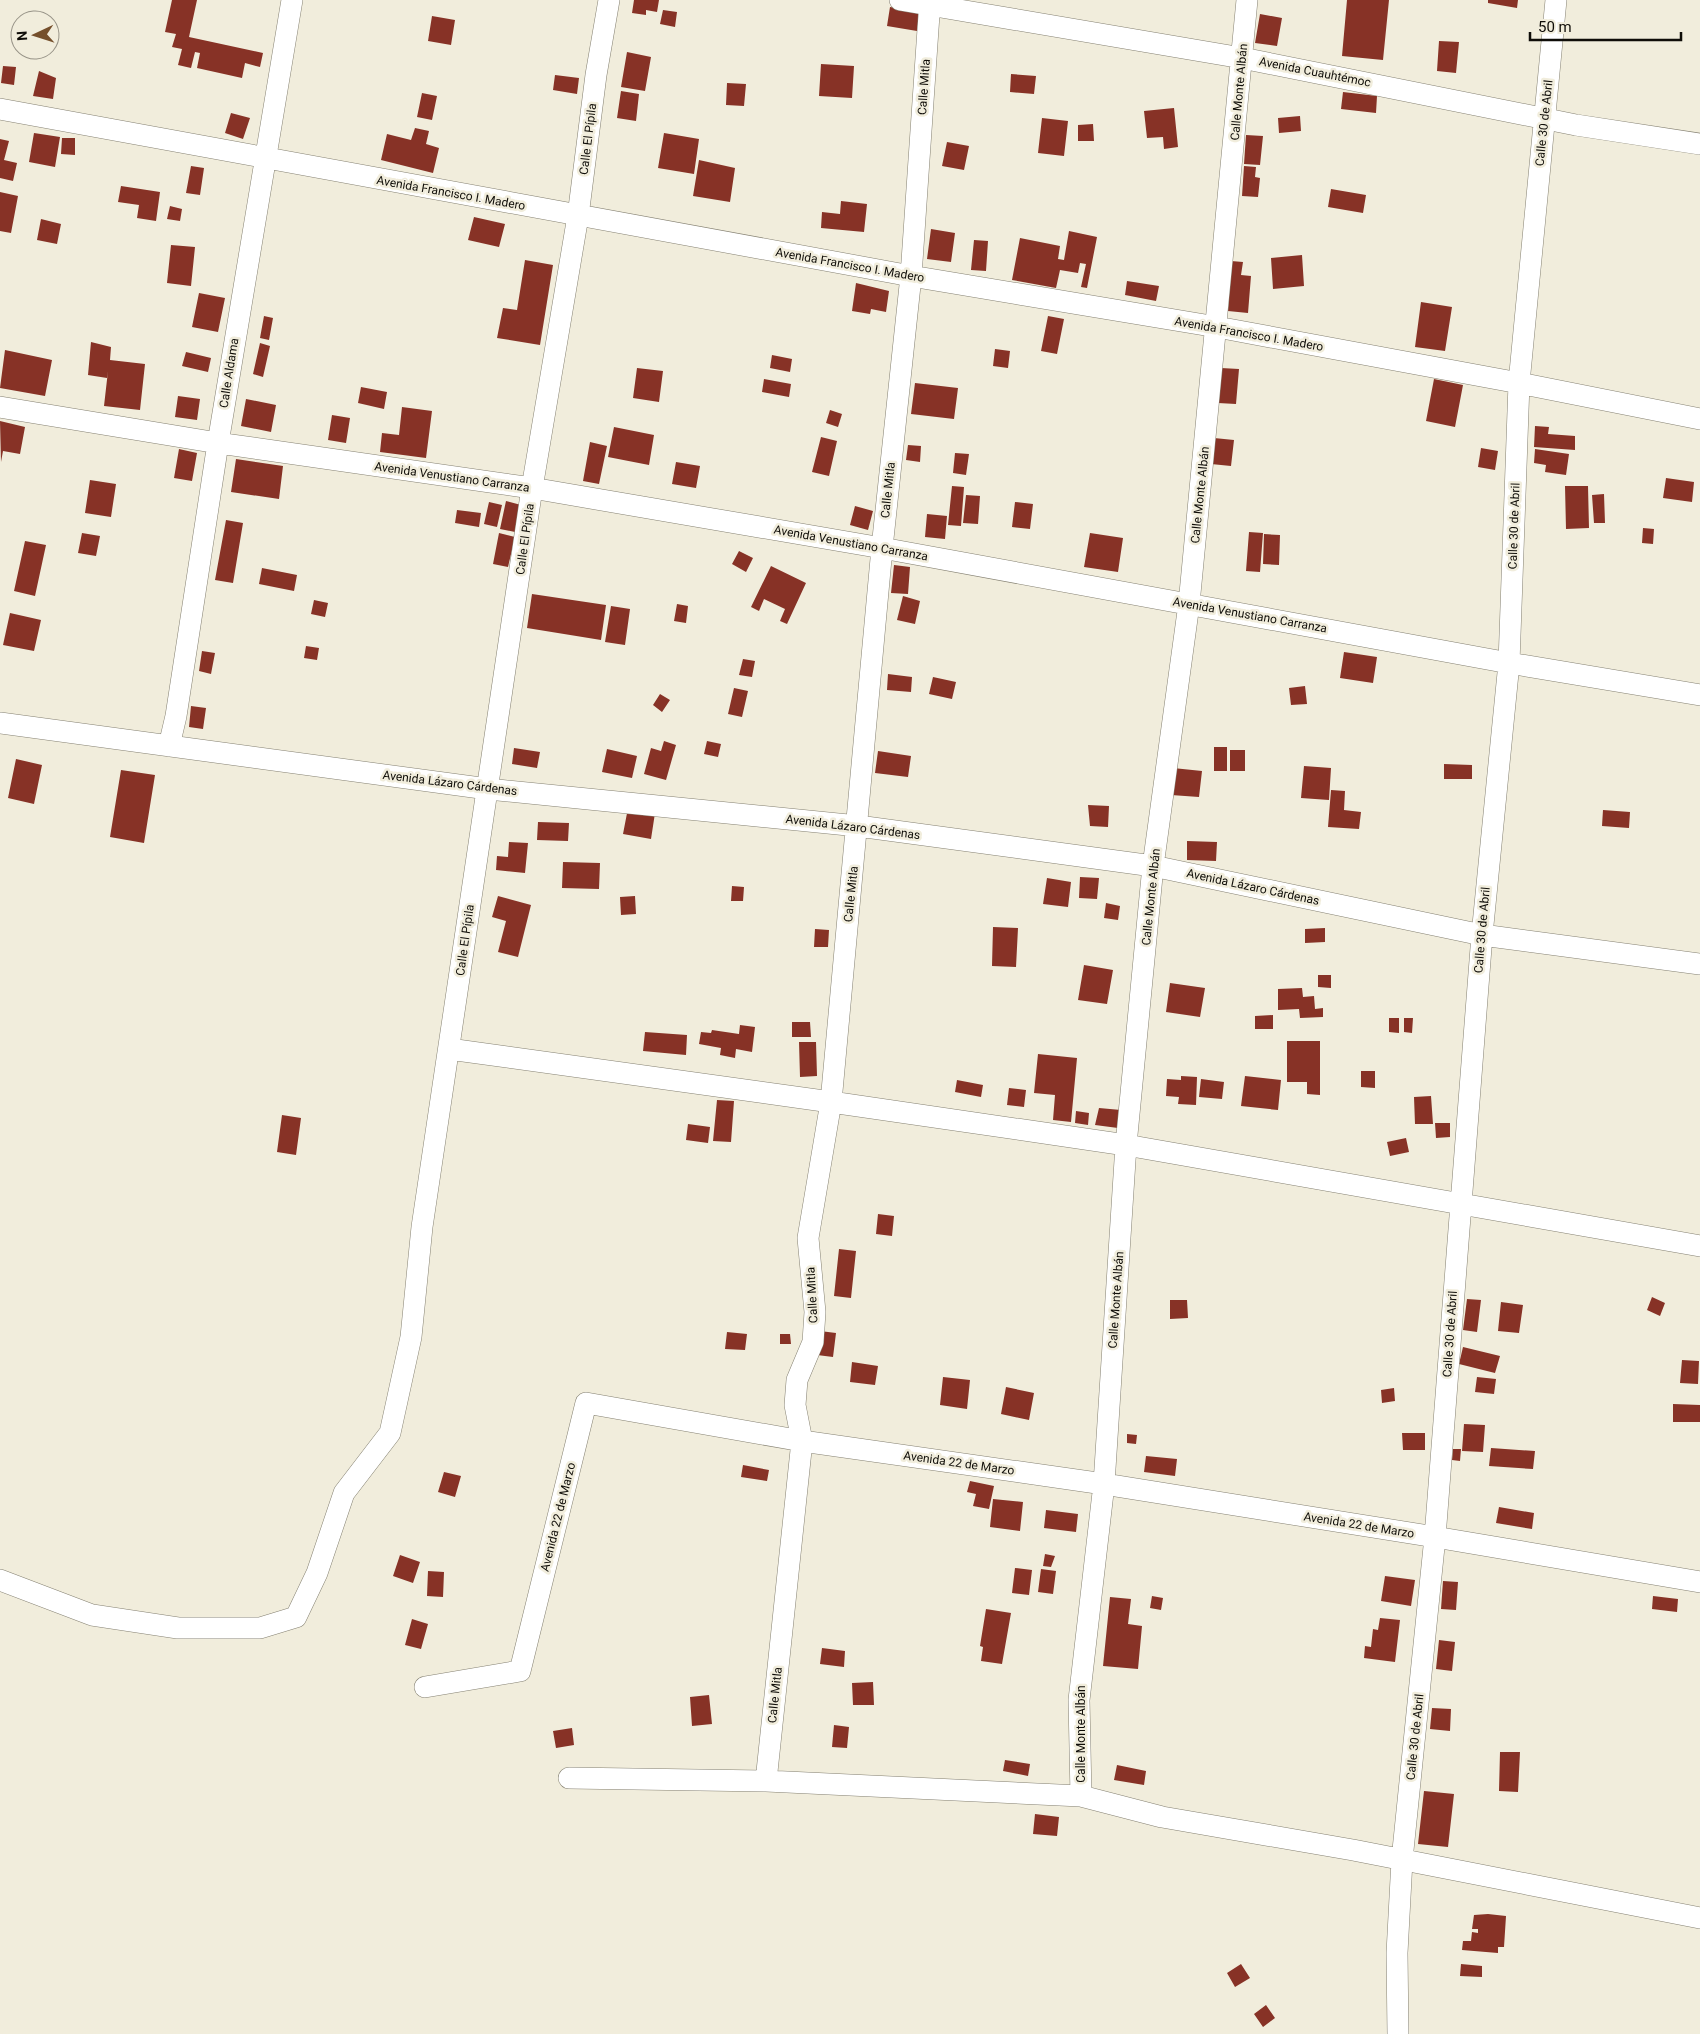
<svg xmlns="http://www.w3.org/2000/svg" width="1700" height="2034" font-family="Roboto,sans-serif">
<rect width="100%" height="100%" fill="#f1eddc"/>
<path fill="#873226" d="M172,0h25l-8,37 74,16 -3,14 -15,-4 -3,15 -45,-10 3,-15 -5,-1 -4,16 -13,-3 4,-16 -10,-2 4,-13 -11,-2z
M634,0h25l-2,12 -11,-2v5l-14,-2z
M1347,0h42l-6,60 -41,-4z
M1488,0h30l-1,8 -29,-5z
M890,7l30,5 -3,19 -30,-5z
M663,10l14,2 -2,15 -15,-3z
M1260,14l22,4 -5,28 -22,-3z
M432,16l23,4 -4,25 -23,-4z
M1439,41l20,1 -3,31 -19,-2z
M627,52l24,5 -6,34 -24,-4z
M821,64l33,2 -2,32 -33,-2z
M3,66l13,1 -2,18 -13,-2z
M39,71l17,7 -3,21 -20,-3z
M1011,74l25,2 -2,18 -24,-2z
M555,75l24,3 -2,16 -24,-4z
M727,83l19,1 -2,22 -18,-1z
M621,91l18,3 -3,27 -19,-3z
M1343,92l34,4 -1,17 -35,-4z
M422,93l15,3 -5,24 -15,-3z
M1174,108l4,39 -14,2 -1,-12 -16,1 -3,-27z
M231,113l19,5 -7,21 -18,-6z
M1300,116l1,15 -22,2 -1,-15z
M1042,118l26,3 -4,35 -26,-3z
M1093,124l1,17h-16v-16z
M415,128l14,3 -3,13 13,4 -6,25 -52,-13 6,-26 24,6z
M34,133l26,4 -5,30 -26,-5z
M664,133l35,6 -5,35 -36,-6z
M1246,135l17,1 -3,29 -16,-1z
M62,138h13v17l-14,-1z
M0,139l9,2 -5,19 13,3 -4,18 -13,-3z
M947,142l22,4 -5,24 -22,-4z
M699,160l36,8 -5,34 -37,-6z
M191,166l13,2 -4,27 -14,-2z
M1244,166l12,1 -1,10 5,1 -2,19 -16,-1z
M121,186l39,6 -4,29 -19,-3 2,-13 -21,-3z
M1331,189l35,6 -3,18 -35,-6z
M0,192l18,4 -7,37 -11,-2z
M841,201l26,3 -3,28 -43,-4 1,-16 18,2z
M170,206l12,3 -2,12 -13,-2z
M474,217l31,7 -6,23 -31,-7z
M41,219l20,5 -4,20 -20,-4z
M931,229l24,4 -4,29 -24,-3z
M1069,231l28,6 -10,51 -6,-1 5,-23 -6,-1 -2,10 -18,-3 -4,18 -44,-8 8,-42 40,8 -2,13 6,1z
M974,240l14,1 -2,30 -15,-1z
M171,245l24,2 -4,39 -24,-3z
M1302,255l2,31 -31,3 -2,-31z
M525,260l28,5 -13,80 -43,-7 6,-30 14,2z
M1231,261l12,1 -2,13 10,1 -3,37 -20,-2z
M1127,281l32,5 -3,15 -31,-6z
M856,283l33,8 -3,21 -15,-3 -1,5 -18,-3z
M199,293l26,5 -7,34 -26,-5z
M1421,302l31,5 -7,44 -30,-4z
M264,316l9,2 -4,22 -9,-2z
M1048,316l16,3 -7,35 -16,-3z
M91,342l20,5 -1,13 35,4 -5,46 -36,-4 4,-35 -1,7 -19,-3z
M260,343l10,3 -7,31 -10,-3z
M995,349l15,2 -2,17 -15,-2z
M5,350l47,10 -7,36 -45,-8z
M186,352l25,6 -3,14 -26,-6z
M772,355l20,4 -2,13 -20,-4z
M637,368l26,3 -4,31 -26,-4z
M1221,368l18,1 -3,35 -18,-1z
M764,379l27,5 -2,13 -27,-5z
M1434,379l29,6 -8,42 -29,-6z
M915,383l43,5 -4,31 -43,-5z
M361,387l26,5 -3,17 -26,-6z
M178,396l22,3 -3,21 -22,-3z
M246,399l30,6 -5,27 -30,-6z
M402,407l30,4 -6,47 -46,-6 2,-19 17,2z
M830,410l12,4 -4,13 -12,-4z
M332,415l18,3 -4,25 -18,-3z
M0,421l25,6 -5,27 -17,-3 -2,11z
M1535,426l14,1 -1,7 27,2v14l-41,-3z
M614,427l40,8 -5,30 -41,-8z
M821,437l16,4 -8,35 -17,-4z
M1214,438l20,2 -3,26 -20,-2z
M590,442l17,4 -8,38 -16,-3z
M908,445l13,1 -1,16 -14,-2z
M1481,448l17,3 -3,19 -17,-3z
M179,449l18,4 -5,28 -18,-3z
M1535,449l34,5 -3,21 -21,-3 1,-7 -12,-2z
M955,453l14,1 -3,21 -13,-2z
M236,459l47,7 -4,33 -48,-7z
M676,462l24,4 -4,22 -24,-4z
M1666,478l28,4 -2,20 -29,-4z
M90,480l26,4 -5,33 -26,-4z
M952,486l12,1 -3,39 -13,-1z
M1565,486h23l1,42 -23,1z
M1604,494l1,29h-11l-2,-28z
M966,495l14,1 -2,28 -15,-1z
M506,501l15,4 -6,27 -15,-3z
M489,502l13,3 -5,22 -13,-3z
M1015,502l18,2 -3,25 -18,-2z
M855,506l18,5 -5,19 -18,-5z
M457,510l24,3 -2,14 -24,-4z
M927,514l20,2 -2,23 -20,-2z
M226,520l17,3 -10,60 -18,-3z
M1643,528l11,1 -1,15 -11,-1z
M1249,532l14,1 -3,39 -14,-1z
M82,533l18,3 -4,20 -18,-3z
M499,533l16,4 -7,30 -15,-3z
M1090,533l33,5 -5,34 -34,-5z
M1264,534l16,1 -1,30 -16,-1z
M25,541l21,4 -11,51 -21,-5z
M739,551l14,7 -7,14 -14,-8z
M894,565l16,2 -2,27 -17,-1z
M771,566l35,17 -19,41 -7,-3 5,-12 -21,-10 -5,12 -8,-4z
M262,568l35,7 -3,16 -35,-7z
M532,594l74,11 -5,35 -74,-12z
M903,596l17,5 -5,23 -18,-4z
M314,600l14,3 -3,14 -14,-3z
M677,604l11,2 -2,17 -12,-2z
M611,606l19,3 -5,36 -20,-3z
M10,613l31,7 -7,31 -31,-6z
M306,646l13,2 -2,12 -13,-2z
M202,651l13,2 -4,21 -12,-3z
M1344,652l33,5 -4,26 -33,-5z
M743,659l12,2 -3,16 -13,-2z
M888,674l24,3 -1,15 -24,-2z
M933,677l23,5 -4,17 -23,-5z
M1305,686l2,18 -16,1 -2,-17z
M734,688l14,3 -6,26 -14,-3z
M660,694l10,6 -8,12 -9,-7z
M191,706l15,2 -3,21 -14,-2z
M664,741l12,4 -10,35 -22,-6 7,-26 10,3z
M707,741l14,3 -3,13 -14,-3z
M1214,747h13v24h-13z
M514,748l26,4 -3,16 -25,-4z
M607,749l30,7 -5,22 -30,-6z
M1230,750h15v21h-15z
M878,751l33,5 -3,21 -33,-4z
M16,759l26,6 -8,39 -26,-6z
M1444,764l28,1v14h-28z
M1304,766l27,2 -2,32 -28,-2z
M1173,768l29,3 -3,26 -28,-2z
M121,770l34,5 -11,68 -34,-6z
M1331,790l14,1 -1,19 17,2 -2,17 -31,-2z
M1088,805l21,1 -1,21 -18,-1z
M628,808l27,5 -4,26 -28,-5z
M1603,810l27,2 -1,16 -27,-2z
M538,822l31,1 -1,18 -31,-1z
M1187,841l30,1 -1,19 -29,-1z
M509,842l19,1 -3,30 -29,-3 1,-14 11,1z
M563,862l37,1 -1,26 -37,-1z
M1080,877l19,1 -2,21 -18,-1z
M1047,878l24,4 -3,25 -25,-3z
M732,886l12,1 -1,14h-12z
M498,896l33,9 -13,52 -20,-5 8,-31 -14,-4z
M635,896l1,18 -15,1 -1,-18z
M1106,903l14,3 -2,14 -14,-2z
M993,927l25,1 -2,39 -24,-1z
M1325,928v14l-20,1v-14z
M815,929l14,1 -1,17h-14z
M1084,965l29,5 -6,34 -29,-4z
M1318,975h13v13l-13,-1z
M1170,983l35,5 -5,29 -34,-5z
M1302,988l1,9 11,-1 1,13 8,-1v9l-23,1 -1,-9 -21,1v-21z
M1273,1015v14h-18v-13z
M1389,1018h10v15l-10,-1z
M1404,1018h9l-1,15 -8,-1z
M792,1022h18l1,15h-19z
M740,1025l15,2 -3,25 -16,-3 -1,9 -15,-3 1,-7 -22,-4 2,-12 10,1 1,-3 27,4z
M645,1032l42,3 -1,20 -43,-4z
M1287,1041h33v54l-13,-1v-12h-20z
M799,1042h17l1,34 -17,1z
M1038,1054l39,4 -6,64 -18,-2 2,-25 -21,-2z
M1361,1071h14v17l-14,-1z
M1181,1076l16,1 -1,28 -18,-1 1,-7 -13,-1 1,-17 14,1z
M1245,1076l36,4 -3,30 -37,-4z
M1201,1079l23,3 -2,17 -23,-2z
M957,1080l26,5 -2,12 -26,-5z
M1009,1088l17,2 -2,17 -17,-2z
M1431,1096l2,28h-18l-1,-27z
M717,1100l17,1 -3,41 -18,-1z
M1099,1108l22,2 -3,18 -23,-3z
M1076,1111l13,2 -1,12 -13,-2z
M282,1115l19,3 -5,37 -19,-3z
M1435,1123h15v14l-14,1z
M688,1124l22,3 -2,16 -22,-3z
M1406,1138l3,14 -19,4 -3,-14z
M878,1214l16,2 -2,20 -16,-2z
M839,1249l17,2 -5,47 -17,-2z
M1652,1297l13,6 -5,13 -13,-6z
M1467,1299l14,1 -4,32 -14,-2z
M1170,1300h17l1,18 -18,1z
M1501,1302l22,3 -4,28 -21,-2z
M820,1331l16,2 -3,24 -16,-2z
M727,1332l20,2 -2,16 -20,-1z
M780,1334h10l1,10h-11z
M1463,1347l37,9 -5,17 -36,-9z
M1682,1360l17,1 -1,23 -18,-1z
M852,1362l26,4 -3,19 -25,-3z
M943,1377l27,3 -3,29 -27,-4z
M1477,1377l19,2 -2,15 -19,-2z
M1006,1387l28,6 -5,27 -28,-6z
M1394,1388l1,13 -13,2 -1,-13z
M1673,1404l27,1v17h-27z
M1464,1424l21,1 -2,27 -21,-1z
M1402,1433h23v17h-22z
M1127,1434l10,1 -1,9 -9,-1z
M1491,1448l44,3 -2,18 -44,-3z
M1453,1449h8l-1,12 -8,-1z
M1146,1456l31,3 -2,17 -31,-4z
M743,1465l26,5 -2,11 -26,-4z
M444,1472l17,4 -6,21 -17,-5z
M970,1481l24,5 -5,23 -16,-3 3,-12 -9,-2z
M993,1499l30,3 -3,29 -30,-4z
M1499,1507l35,6 -2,16 -36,-6z
M1046,1510l32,4 -2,18 -32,-4z
M1045,1554l10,2 -4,11 -8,-1z
M400,1555l20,7 -7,21 -20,-7z
M1015,1568l17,2 -3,25 -17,-2z
M1041,1569l15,2 -3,23 -15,-2z
M428,1571l16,1 -1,25 -16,-1z
M1385,1576l30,4 -4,26 -30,-5z
M1443,1581l15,1 -2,28 -15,-1z
M1152,1596l11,2 -2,12 -11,-2z
M1653,1596l25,3 -1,13 -25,-3z
M1110,1597l21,2 -3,25 14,2 -4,43 -35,-3z
M986,1609l25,4 -9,51 -21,-3 2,-14 -3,-1z
M1380,1618l20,2 -5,42 -31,-4 1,-12 6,1 2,-18 5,1z
M412,1619l16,5 -7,25 -16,-4z
M1439,1640l16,2 -3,29 -16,-2z
M822,1648l23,3 -1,16 -24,-3z
M873,1682l1,23h-21l-1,-22z
M709,1695l3,29 -20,2 -2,-29z
M1432,1708l19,1 -1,22 -20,-2z
M834,1725l15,2 -2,21 -15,-1z
M572,1728l2,17 -18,3 -3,-17z
M1500,1752h20l-2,40 -19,-1z
M1005,1760l25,4 -2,12 -25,-5z
M1117,1765l29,6 -2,14 -30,-5z
M1424,1791l30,3 -6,53 -30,-3z
M1035,1814l24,3 -2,19 -24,-2z
M1488,1914l18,2 -2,31h-6v6l-36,-3 1,-9h8l1,-9 6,1v-4h-6l2,-14z
M1241,1964l9,14 -15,9 -8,-14z
M1461,1964l21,2v11l-22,-1z
M1266,2005l9,13 -12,9 -9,-13z"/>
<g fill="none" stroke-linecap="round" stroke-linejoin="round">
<g stroke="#858172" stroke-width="22">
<path id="street" d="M900,0l342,58 334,67 124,19
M0,109l911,167 306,51 302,56 181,36
M0,407l218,36 314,45 350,60 627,115 191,32
M0,723l488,66 370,37 295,40 329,69 218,29
M169,746l7,-30 42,-273 74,-443
M449,1049l382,53 295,43 574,101
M0,1580l92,35 86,13h82l36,-11 21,-44 27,-80 46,-60 21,-96 11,-110 110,-739 46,-272 18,-141 13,-75
M425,1687l95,-16 66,-268 216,38 302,43 331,53 265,45
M569,1778l197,3 315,15 81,21 191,33 347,68
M766,1781l36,-340 -7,-36 2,-25 16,-38 2,-30 -7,-74 23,-136 51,-554 29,-272 19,-276
M1081,1796l-2,-96 25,-216 22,-339 27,-279 36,-262 58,-604
M1398,2034l-1,-81 5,-93 33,-323 47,-602 27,-272 10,-280 37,-383"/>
</g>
<use href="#street" stroke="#fff" stroke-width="21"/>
</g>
<g text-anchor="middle" stroke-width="5" stroke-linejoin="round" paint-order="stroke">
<g font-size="12" fill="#0f0d08" stroke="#f1eddc">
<text transform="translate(1315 72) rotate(11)" y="4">Avenida Cuauhtémoc</text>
<text transform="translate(924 87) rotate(-86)" y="4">Calle Mitla</text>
<text transform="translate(1239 92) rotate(-85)" y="4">Calle Monte Albán</text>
<text transform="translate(1544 123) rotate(-84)" y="4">Calle 30 de Abril</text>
<text transform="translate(588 139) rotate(-83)" y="4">Calle El Pípila</text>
<text transform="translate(451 193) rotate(10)" y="4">Avenida Francisco I. Madero</text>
<text transform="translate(850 265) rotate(10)" y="4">Avenida Francisco I. Madero</text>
<text transform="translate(1249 334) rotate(10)" y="4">Avenida Francisco I. Madero</text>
<text transform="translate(229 373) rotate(-81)" y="4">Calle Aldama</text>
<text transform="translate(452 477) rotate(8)" y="4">Avenida Venustiano Carranza</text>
<text transform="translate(888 490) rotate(-84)" y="4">Calle Mitla</text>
<text transform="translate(1200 495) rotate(-84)" y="4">Calle Monte Albán</text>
<text transform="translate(1514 526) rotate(-88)" y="4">Calle 30 de Abril</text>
<text transform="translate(525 539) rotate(-82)" y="4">Calle El Pípila</text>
<text transform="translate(851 543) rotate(10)" y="4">Avenida Venustiano Carranza</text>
<text transform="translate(1250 615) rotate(10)" y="4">Avenida Venustiano Carranza</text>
<text transform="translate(450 783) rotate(7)" y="4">Avenida Lázaro Cárdenas</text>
<text transform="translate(853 827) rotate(7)" y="4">Avenida Lázaro Cárdenas</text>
<text transform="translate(1253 887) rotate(12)" y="4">Avenida Lázaro Cárdenas</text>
<text transform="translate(851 894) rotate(-84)" y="4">Calle Mitla</text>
<text transform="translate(1151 897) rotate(-84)" y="4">Calle Monte Albán</text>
<text transform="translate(1482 930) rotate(-85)" y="4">Calle 30 de Abril</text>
<text transform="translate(465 940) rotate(-82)" y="4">Calle El Pípila</text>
<text transform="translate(812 1295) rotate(-93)" y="4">Calle Mitla</text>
<text transform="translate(1116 1300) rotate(-86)" y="4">Calle Monte Albán</text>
<text transform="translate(1450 1334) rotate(-86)" y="4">Calle 30 de Abril</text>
<text transform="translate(959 1463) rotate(8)" y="4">Avenida 22 de Marzo</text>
<text transform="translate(558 1517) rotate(-76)" y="4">Avenida 22 de Marzo</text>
<text transform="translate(1359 1525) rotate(9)" y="4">Avenida 22 de Marzo</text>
<text transform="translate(775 1695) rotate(-84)" y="4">Calle Mitla</text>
<text transform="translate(1081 1734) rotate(-90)" y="4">Calle Monte Albán</text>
<text transform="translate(1415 1737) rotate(-84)" y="4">Calle 30 de Abril</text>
</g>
</g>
<g transform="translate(35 35) rotate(266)"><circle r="24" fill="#f1eddc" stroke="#979387"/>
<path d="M0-4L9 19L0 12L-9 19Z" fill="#754f2b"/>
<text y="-8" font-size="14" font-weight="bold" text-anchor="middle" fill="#0f0d08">N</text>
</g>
<path d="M1530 32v8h151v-8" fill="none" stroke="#0f0d08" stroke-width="2.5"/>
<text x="1538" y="32" font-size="15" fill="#0f0d08" stroke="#f1eddc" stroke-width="4" paint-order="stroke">50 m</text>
</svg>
